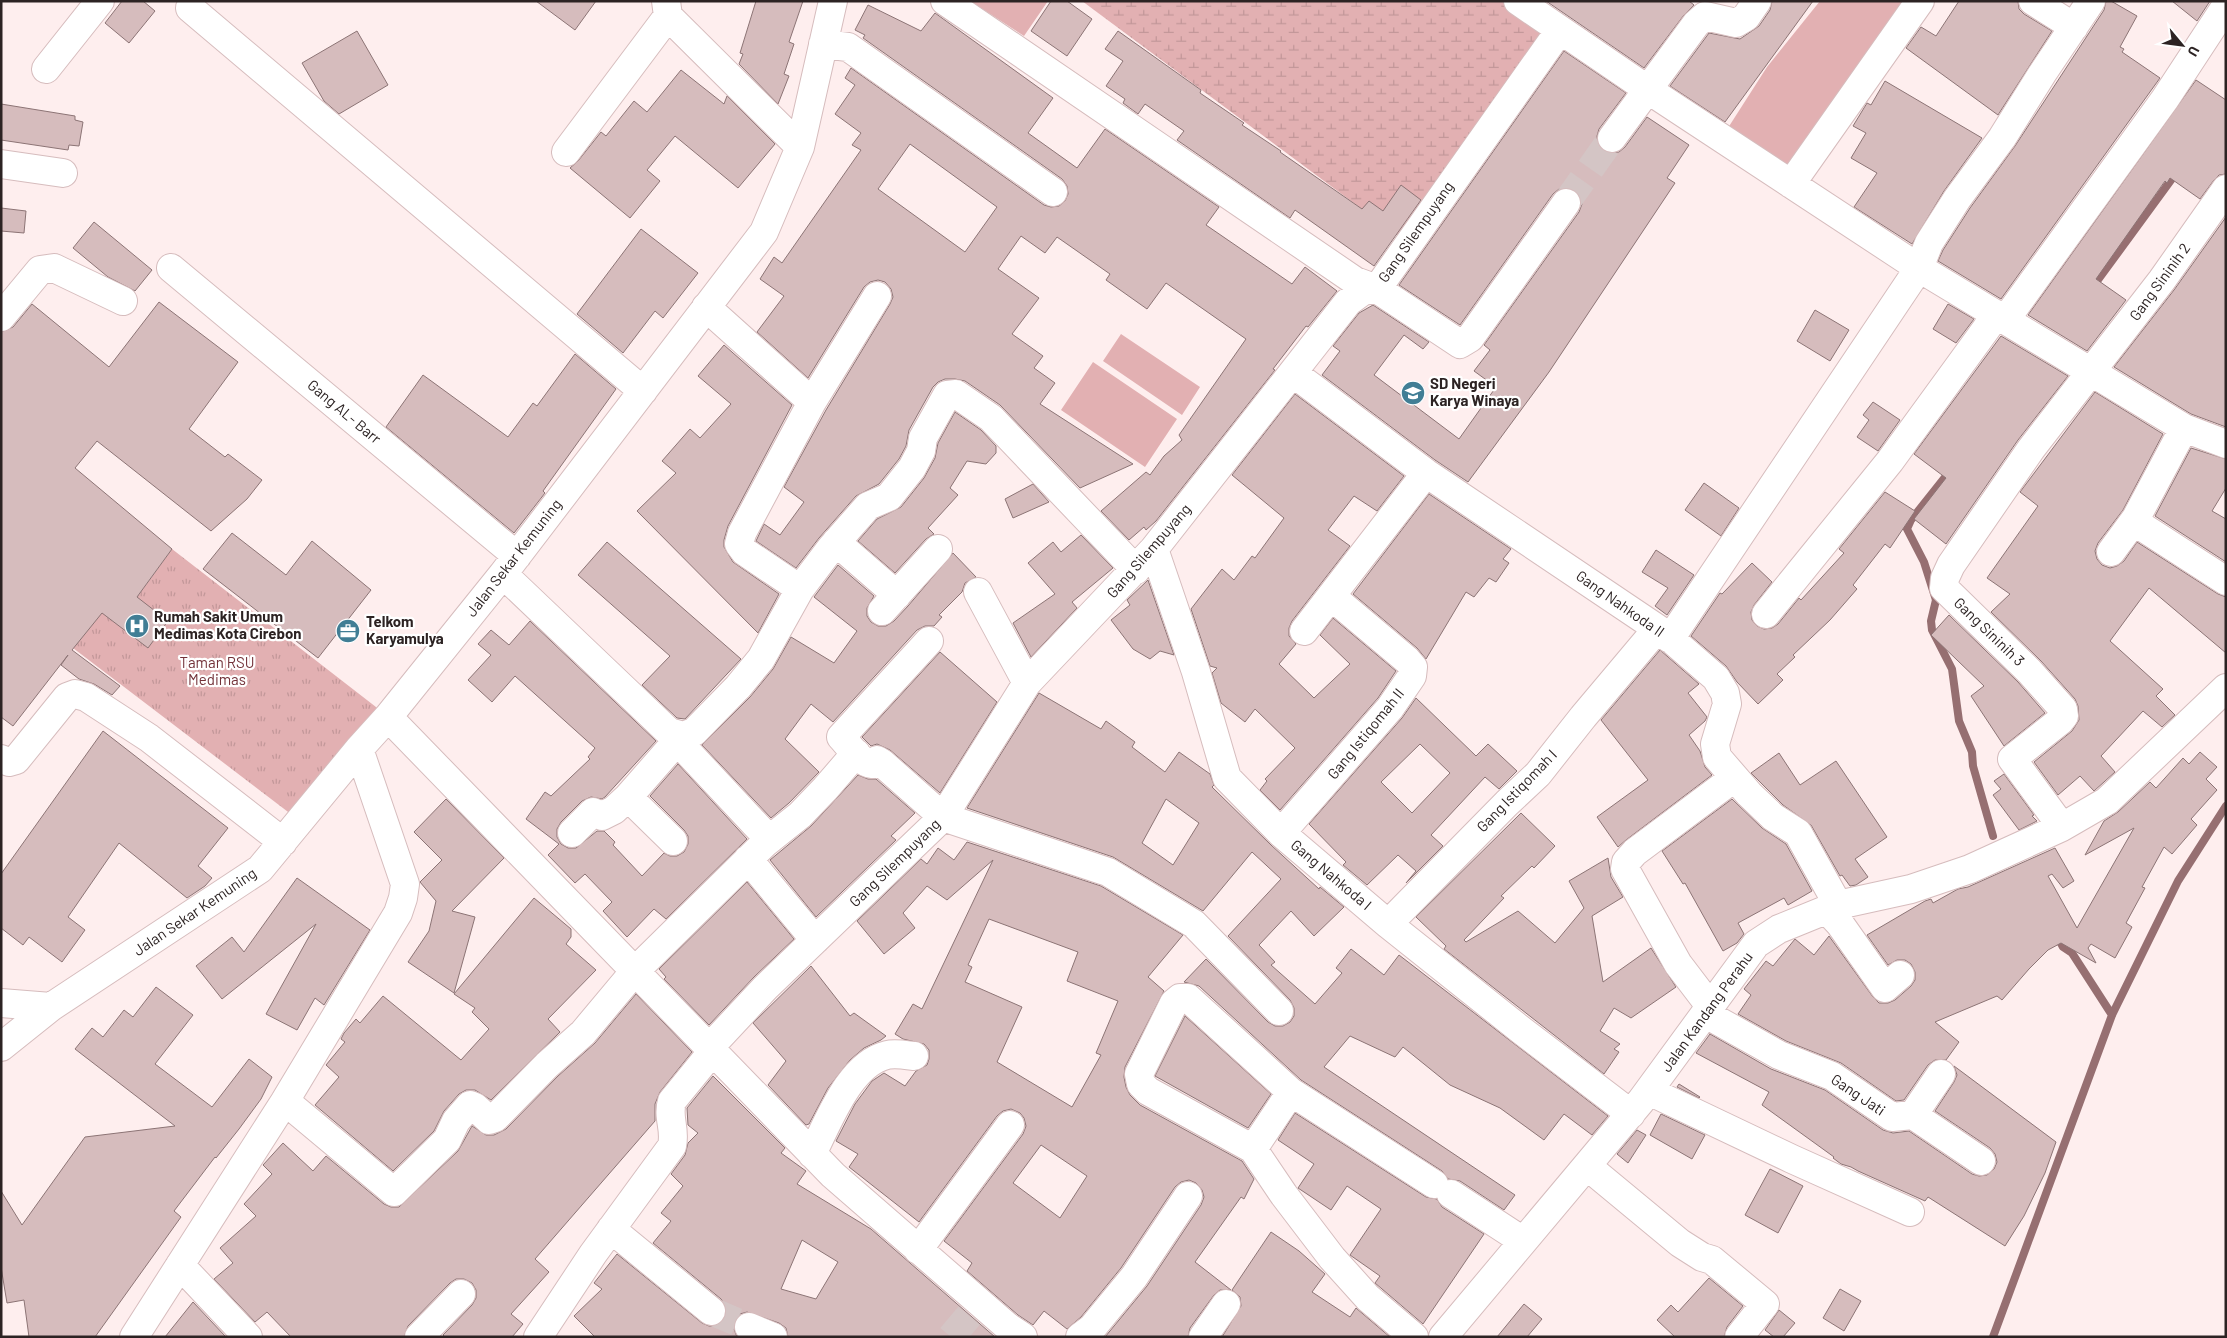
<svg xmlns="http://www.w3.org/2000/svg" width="2227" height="1338" font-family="Barlow,sans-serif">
<defs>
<pattern id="wetland-marsh" width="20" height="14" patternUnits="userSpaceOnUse" patternTransform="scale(1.25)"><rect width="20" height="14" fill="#e2b0b2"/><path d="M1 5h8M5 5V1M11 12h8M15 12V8" fill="none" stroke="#c29799"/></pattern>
<pattern id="park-tufts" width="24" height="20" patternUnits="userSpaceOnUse" patternTransform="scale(1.25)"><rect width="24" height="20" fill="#e2b0b2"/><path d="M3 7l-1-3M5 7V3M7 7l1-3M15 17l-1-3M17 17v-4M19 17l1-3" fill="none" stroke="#c29799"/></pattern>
</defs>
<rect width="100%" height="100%" fill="#feeeee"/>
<path fill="#e2b0b2" d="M970,1h78l-24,35z
M1820,1h92l-120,173 -66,-43 41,-64z
M1121,334l79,53 -18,28 -79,-54z
M1093,362l84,57 -32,48 -84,-57z"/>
<path fill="url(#wetland-marsh)" d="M1082,1h419l47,32 -150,203z"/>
<path fill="url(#park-tufts)" d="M172,549l213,165 -89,104 -223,-170 42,-53 22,2z"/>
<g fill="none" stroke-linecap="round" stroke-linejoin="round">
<path stroke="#966f71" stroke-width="8" d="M2092,288l85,-116
M1950,471l-39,49 -4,9 17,33 12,38 -5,21 1,9 20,39 7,52 13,31 1,14 20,70
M2057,936l6,11 9,6 40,62
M1993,1337l119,-322 66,-134 48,-75"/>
</g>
<path fill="#d6bcbd" stroke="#8c7475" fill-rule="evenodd" d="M122,1h21l12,10 -26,32 -24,-20z
M536,1h60l-21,29z
M756,1h47l-14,41 5,2 -10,30 5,2 -11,28 -39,-40 4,-10 -3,-1z
M1051,1h16l25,18 -25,37 -36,-25z
M1546,1h143l5,4 -10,10 -40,53z
M1772,1h41l-88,121 -55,-36 39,-53 31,6 19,-13 11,-16z
M1959,1h59l1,8 5,5 28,17 -54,84 -92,-67 15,-21 15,9z
M2106,1h5l26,15 -17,31 4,2 -2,3 38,26 -159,221 -63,-38 5,-11 27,-42 45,-62 89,-136z
M2172,1h38l-13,20z
M868,5l53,26 14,-18 118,85 -25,35 49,35 28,-39 114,78 -13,18 86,59 13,-17 32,24 -29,36 -2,-1 -33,43 2,1 -119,151 -10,9 -2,-3 -15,13 -28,-29 45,-39 4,3 14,-19 18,-16 -3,-5 67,-96 -80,-56 -19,26 -41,-29 4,-6 -53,-37 -12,16 -24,-17 -23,33 41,29 -27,36 31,22 -9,12 21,15 -15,21 93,60 -53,24 -80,-83 -35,-24 -10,-2h-10l-7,3 -5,5 -24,43 -3,16 -7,13 -20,25 -23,12 -37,42 -23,30 -40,-27 8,-17 16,11 24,-33 -20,-15 42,-77 64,-106 3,-7 -2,-8 -6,-7 -7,-2 -8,2 -6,5 -56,91 -51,-46 27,-36 -24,-17 14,-22 8,6 79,-113 -9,-5 9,-12 -26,-19 20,-29 -10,-7 6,-10 193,137 7,2 8,-1 6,-5 3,-7 -1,-8 -5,-7 -199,-141 2,-3 -10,-5zM910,144l87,63 -32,45 -87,-63z
M357,31l31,54 -49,29 -15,-13 -22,-38z
M1118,31l83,59 -1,3 44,30 -2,2 39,26 -1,1 82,57 7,-8 14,10 18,-26 20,15 -47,66 -79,-56 -5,8 -113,-78 7,-9 -39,-27 -7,10 -15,-11 2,-4 -19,-13 17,-25 -18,-12z
M1564,51l62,42 -27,36 -2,7 1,8 4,6 8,3 9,-1 6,-5 22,-30 42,28 -22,33 8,5 -126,189 -81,110 -33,-22 -113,-85 18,-24 -7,-5 26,-33 14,-8 56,37 -6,7 -19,-14 -30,40 85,64 37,-52 -22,-16 16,-21 -6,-5 95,-133 3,-8 -2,-8 -5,-6 -8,-3 -8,2 -6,5 -93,131 -61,-40z
M681,70l43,34 3,-8 48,48 -37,44 -63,-52 -28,34 13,11 -30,37 -60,-50 8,-7 23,-29 5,4 28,-35 13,11z
M2196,80l30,20v74l-7,1 -5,5 -14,19 -30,-21 -3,5 -2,-2 -69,98 30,21 -39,51 -59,-36z
M1885,81l97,57 -38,53 -32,53 -58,-37 23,-34 -26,-15 15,-25 -13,-7 14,-23 4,2z
M1,104l74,12v4l8,2 -4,24 -10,-1 -1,5 -67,-10z
M1,208l25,3 -2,22 -23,-2z
M2226,217v210l-35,-13 -77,-47 60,-77z
M94,222l58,48 -17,21 -27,-14 -35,-29z
M641,229l57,44 -35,45 -8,-7 -32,42 -46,-39z
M159,302l79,60 -49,67 36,28 3,-3 34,26 -15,19 -36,32 -114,-90 -22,27 97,81 -35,48 31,24 -20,27 -46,-35 -30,37 48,36 -8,9 -18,-11 -15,-5 -18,-14 7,-10 -55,71 -12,-9v-385l12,-5 19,-23 77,63z
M1948,304l26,15 -18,24 -23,-14z
M1815,310l34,20 -19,31 -33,-20z
M2001,336l67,40 -50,64 -72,104 -32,-25 32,-41 -32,-24z
M724,345l68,60 -64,121 -4,14v7l9,15 46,32 -21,39 -121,-122 39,-38 -14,-12 28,-32 10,9 31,-34 -33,-28z
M575,354l41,35 -73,102 2,2 -31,40 -128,-106 37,-52 85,62 25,-34 4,3z
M2095,392l68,42 -40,76 -25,33 -3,8 2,8 5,6 8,3 7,-2 7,-5 13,-19 81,52 8,3v56l-77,-65 -39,53 53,48 -7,7 19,19 -13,12 -19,-16 -42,45 14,16 -21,19 -14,-15 -22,19 -24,-33 38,-31 7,-11 -1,-14 -3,-7 -34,-38 -50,-49 19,-18 -23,-16 51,-72 -18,-14z
M1295,394l109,82 -27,35 -23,-15 -26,34 22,16 -58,75 -3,7v8l7,8 -17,20 35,34 36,-34 -30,-29 13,-17 63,53 -18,27 -98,112 -20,-20 7,-9 -2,-2 30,-31 -40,-39 -10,13 -24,-19 -9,-30 5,-5 -7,-2 -19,-57 31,-40 12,11 18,-24 3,2 29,-40 -52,-43z
M1873,402l27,18 -22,31 -21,-14 12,-17 -6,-5z
M955,412l26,18 15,16v7l-10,11 -19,-3 -17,27 8,7 -30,33 6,6 -8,5 -31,34 -37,-32 19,-22 24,-12 23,-29 11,-20 3,-15z
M2191,448l35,11v29l-14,23 14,8v43l-71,-46z
M1704,483l35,25 -18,28 -36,-26z
M1033,484l16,18 -36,16 -8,-19z
M1885,492l30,19 -25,37 -5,-4 -32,41 4,4 -27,31 -37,35 2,2 -18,17 6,6 -25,24 -21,-22 -11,-16 -35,-30 29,-43 2,1 30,-31 20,19 -18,23 -3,7 1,8 5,6 7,3 8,-1 6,-4 21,-26 2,2 43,-47 -5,-4z
M1429,494l82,55 -8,10 6,4 -13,19 -7,-4 -15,19 -8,-5 -40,67 -9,-11 -64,-54z
M232,533l54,42 26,-34 59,49 -53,68 -115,-89z
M1081,535l32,33 -41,34 5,6 -46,49 -18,-34 42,-29 -27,-31 25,-21 8,10z
M607,542l134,117 -56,60 -8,-1 -35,-33 28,-29 -92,-81z
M1656,550l38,25 -27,40 -12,-9 13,-18 -26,-16z
M953,553l23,24 -11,6 -3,9 -23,23 3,2 -8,9h-9l-8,4 -84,92 -22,-18 -26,35 34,33 -30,31 -18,15 -69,-73 48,-48 23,-28 18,-32 43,26 23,-32 -43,-34 24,-32 36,31 -7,12v8l4,6 7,4h8l8,-5 14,-15z
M1148,580l26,75 -14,-4 -10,8 -17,-10 -22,-29 19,-15 -3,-5z
M1949,615l69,67 27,31 -41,33 -33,-50 13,-10 -53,-51z
M530,621l126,120 -51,56 -3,2 -11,-2 -9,4 -21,21 -4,7v8l4,7 7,4h8l21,-17h7l11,11 -2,3 29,31 22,-23 6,3h7l7,-4 4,-8v-8l-4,-6 -34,-34 28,-32 69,75 -81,80 -12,-10 -27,28 -24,-26 9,-9 -27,-28 -10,9 -27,-28 11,-11 -33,-25 19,-27 6,4 39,-37 -2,-2 7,-9 -80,-72 -23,26 -24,-22 23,-25 -13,-11 13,-14 18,15z
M1660,650l39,34 -11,9 19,24 -2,4 -16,14 11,16 5,16 7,8 -86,65 -8,7 -21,-30 51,-37 -47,-60z
M940,652l57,50 -57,91 -50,-43 -13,-6 -6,2 -9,-9z
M1039,693l62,36 5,-8 29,21 -3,5 33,25 14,-20 31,22 4,11 -2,2 59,58 48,44 1,-2 24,20 -30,29 -23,-25 -32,34 16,17 -4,3 44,39 27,-31 -6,-5 15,-19 33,26 15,-20 209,161 -16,19 -28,-21 -20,26 -44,-32 -50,-23 -47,-38 -8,10 -45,-21 -26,31 191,128 -11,15 -44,-29 -12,-2 -6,-8 -141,-91 -102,-94 -15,-4 22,-23 62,63 7,4h8l7,-4 4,-6v-8l-4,-8 -62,-64 53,-57 -29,-27 -49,59 -90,-54 -146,-49zM1166,799l33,24 -26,42 -31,-22z
M1416,698l60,58 12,-12 29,27 -18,18 -14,-12 -54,58 12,11 -37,37 10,-12 -18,-16 -31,30 -24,-20 3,-3 -37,-38 93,-106zM1420,744l30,29 -38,40 -31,-31z
M103,731l125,97 -30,38 14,12 -7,8 -18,12 -68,-55 -51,74 17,13 -23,32 -33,-25 -6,8 -22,-17v-54z
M2200,752l17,15 -11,12 11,11 -26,29 6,6 -25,29 -8,-7 -22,40 3,1 -19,35 6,4 -17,31 -24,-14 -3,4 8,15 -35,-20 -13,7 -19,19 -27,31 -5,-4 -62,26 24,20 -13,18h-11l-7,5 -24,35 -8,1 -55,-38 -55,-22 -48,-27 13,-19 -7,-6 22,-28 7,5 22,-27 19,16 15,-19 44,61 6,6h9l7,-3 16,-14 4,-6v-8l-4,-8 -6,-4h-8l-9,5 -21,-30 58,-34 6,-2 2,4 25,-14 10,-2 87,-39 19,33 -11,7 -11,-14 -4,2 29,52 57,-100 -49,27 19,-34 14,-9 32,-30 6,6 27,-30 6,6z
M1779,753l21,32 36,-24 51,76 -32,22 13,18 -12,8 -6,1 -8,-11 -2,1 -29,-51 -28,-20 -32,-32z
M2004,774l30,41 -2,1 5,5 -18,9 -26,-35 8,-6 -7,-8z
M858,775l10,4h8l39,34 -24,23 5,4 -80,77 -46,-57 41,-34z
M446,799l58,59 -52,53 23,6 -21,76 -46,-31 21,-31 7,-30 -16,-19 22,-22 -28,-28z
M1732,799l30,29 24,16 26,47 -24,14 -4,-7 -46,25 6,11 -7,9 -14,8 -38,-68 -2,1 -21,-33z
M1521,813l34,33 -21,22 -2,-2 -31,30 3,2 -40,42 2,2 52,-31 37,32 29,-35 -15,-27 39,-23 3,19 12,20 -31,19 11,66 48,-34 25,39 -45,31 -17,-10 -14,23 20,13 -6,5 5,3 -15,22 -160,-125 2,-3 -30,-29z
M967,842l134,44 82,49 -35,42 16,14 -39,76 -1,10 2,10 4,8 10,10 102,56 12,18 -10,20 -3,-2 -46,65 36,28h-11l-6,5 -24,33 -2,9h-83l42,-51 54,-81 3,-8 -2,-7 -6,-7 -7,-3 -8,2 -6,5 -54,81 -40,49 -14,12 -23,-18 -11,14 -15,-10 -51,-44 5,-8 -28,-22 79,-107 3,-8 -2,-8 -4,-5 -9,-4 -8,2 -6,5 -78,106 -70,-55 9,-13 -22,-13 19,-37 17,-23 12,-8 21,13 11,-15 11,-6 2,-6v-9l-5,-6 -21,-5 -8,-5 18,-30 9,5 71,-149 -46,40 -20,-14 -24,27 12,15 -31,26 -27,-33 64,-62 6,5 11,-16 16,12zM989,919l89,33 -11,29 51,20 -22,52 5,2 -29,52 -75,-45 25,-55 -57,-25 7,-15 -4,-2zM1041,1145l46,31 -27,42 -47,-35z
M297,878l73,52 -46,75 -9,-7 -18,32 -31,-16 50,-90 -94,75 -26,-33 36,-29 12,15z
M747,882l47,57 -40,38 -45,48 -45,-46 2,-2 -7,-8z
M534,898l37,31v8l-5,7 30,26 -48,49 12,13 -69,68 -16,-10h-9l-7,4 -15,17 -10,20 -41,40 -78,-66 24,-28 -13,-12 19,-23 -4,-3 3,-6 12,-14 4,4 23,-27 78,64 28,-31 -17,-17 3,-4 -21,-14z
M811,966l39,50 4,-3 32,23 -5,4 -17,8 -14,12 -22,28 -19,36 -3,1 -38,-40 18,-24 -33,-38z
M156,987l37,28 -38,49 57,43 37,-48 23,18 -11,22 -22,30 -23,29 -1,-1 -41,54 7,6 -86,120h-66l-5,-37 -17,3 -6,-36v-76l21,34 63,-88 90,-11 -100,-77 17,-21 11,9 21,-27 9,7z
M636,994l56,58 -32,40 -5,12v17l-120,138 14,13 -38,42 12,10 -11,13h-67l-2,-2 29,-30 4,-7v-8l-4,-7 -8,-4h-8l-6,4 -42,43 -4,11h-113l-24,-25 -12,10 -41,-43 19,-16 -13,-15 36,-32 -12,-12 28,-30 -9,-9 20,-22 30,28 13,-15 58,48 7,3h8l59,-56 14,-25 14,9h8l12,-6 52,-53 37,-33z
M1185,1016l86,78 -23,34 -93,-52z
M1710,1034l61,35 54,21 58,40 10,3 16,-2 63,43 7,2 8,-1 7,-6 3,-7 -2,-8 -5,-6 -55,-37 19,-29 3,-7 -3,-9 102,76 -11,31 -21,43 -19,30 -77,-49 -3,4 -67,-30 -7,-4 -10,-3 -8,-6 1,-1 -72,-52 7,-13 -73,-39z
M713,1076l72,72 -4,5 25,18 -9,13 74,45 124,108h-207l-2,-9 -7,-5 -32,-11 -7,2 -5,7 -1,8 3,8h-142l-21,-21 28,-27 -8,-6 23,-29 85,69 7,3h7l7,-5 3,-7v-8l-5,-7 -68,-56 18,-22 -10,-8 22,-27 -12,-12 14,-19 3,-12 10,-10 -10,-8 -1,-17zM802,1240l36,22 -22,37 -35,-10z
M1679,1084l21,13 -1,1 -22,-11z
M1295,1113l131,84 11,2 5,8 42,27 -61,90 -48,-41 5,-7 -30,-21 31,-46 -34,-23 -16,24 -33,-22 16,-24 -36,-24z
M1661,1114l44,21 -13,24 -42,-24z
M1637,1130l9,5 -18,28 -11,-9z
M1770,1169l33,17 -25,47 -33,-18z
M1271,1232l28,19 26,23 -13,18 38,25 6,-9 34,29h-168l19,-31 -1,-9 -8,-7z
M1709,1278l34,28 -16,21 -3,10h-49l-18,-17 14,-15 7,7z
M1840,1289l21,12 -17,30 -21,-13z
M193,1302l33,35h-61z
M1524,1304l18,15 -15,18h-30z
M1779,1310l16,13 -12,14h-9l-9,-7z"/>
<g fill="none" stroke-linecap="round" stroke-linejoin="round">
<path stroke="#d4c5c5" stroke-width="28" stroke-dasharray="28 14" stroke-linecap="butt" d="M1566,203l46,-65
M711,1311l38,16
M951,1337l29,-34"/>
<g stroke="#d6bcbd" stroke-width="30">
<path id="minor" d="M666,1l2,15 132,131
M945,1l410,280 22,8 83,55 10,-6 96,-135
M1518,1l129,88 272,179 265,160 42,16
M2033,1l41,26
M190,8l453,383
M823,44l25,3 205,145
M46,69l54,-68
M1612,138l84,-114 9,-8 31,7 10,-6 11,-16
M566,152l102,-136
M1,164l62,9
M1791,184l129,-183
M171,268l346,288
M706,307l106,95 65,-106
M1,317l39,-47 14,-2 69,33
M2006,319l159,-220 61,-93
M1293,373l133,100 238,160 52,45 9,15 2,11 -12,40 2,13 32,37 24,23 25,16 40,72
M2184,428l-48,90 3,6 5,4 82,53
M836,542l61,53
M1154,549l42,123 31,106 54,55 107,91 133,106 110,84
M2111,552l25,-34
M503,574l166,158 14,4 11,-4 44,-45 23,-28 39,-70 31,-41 37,-42 21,-9 23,-29 9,-17 2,-13 24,-43 9,-1 35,24 145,152
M800,589l-55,-37 -6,-8 3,-11 70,-131
M978,592l49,91
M882,611l56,-62
M1766,614l124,-153 107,-147
M1304,631l122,-158
M1670,639l249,-371 10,-25 28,-44 45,-61 40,-64 49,-73
M929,641l-88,96c8,8 19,26 31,27l5,-4 5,3 61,54 165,55 86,52 85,87
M388,717l445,458 175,152 15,10
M669,732l100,107
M1,759l8,3 7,-2 51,-63 8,-3 11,3 63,41 134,104
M628,797l45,44
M2062,827l-50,-68 48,-38 4,-5 -1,-7 -34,-38 -85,-83 1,-10 6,-13 80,-116 131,-169 64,-91
M572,833l21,-21 9,4 12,-6 14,-13 49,-56
M1281,833l109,-125 22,-32 1,-9 -6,-7 -76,-64
M748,859l67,81
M1827,910l13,14 45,64 15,-13
M1388,924l119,-121 31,-29 45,-57 74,-88
M1,1003l50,4
M1710,1006l-32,-42 -53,-95 1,-7 9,-10 99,-74
M1706,1014l73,41 53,21 60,41 21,-2 68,46
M1,1047l50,-40 209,-138 99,-120 29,-32 115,-143 261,-342 36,-85 33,-146
M709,1048l56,-60 178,-171 84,-134 127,-134 194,-247 15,-11 14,-2 183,-259
M1649,1091l143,68 118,53
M285,1101l109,91 53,-52 9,-19 14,-16 5,2 14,13 6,-2 52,-53 36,-32 51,-61 131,-129 35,-28 25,-26 31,-36
M1913,1115l28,-41
M1253,1149l38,-57
M812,1154c16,-31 37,-90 75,-99 8,-2 19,0 27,1
M1587,1166l93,77 22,14 10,3 53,44 -26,33
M1451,1194l72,47
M611,1229l100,82
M918,1250l92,-125
M180,1265l68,72
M749,1327l24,10
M134,1337l151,-236 113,-188 5,-15 2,-14 -46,-135
M419,1337l42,-43
M538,1337l55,-83 79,-108c4,-18 -5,-28 0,-45l40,-49
M1080,1337l12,-9 42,-51 54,-81
M1203,1337l23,-33
M1414,1337l-46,-39 -36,-40 -48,-63 -31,-46 -105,-58 -7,-7 -2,-10 35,-71 6,-5h8l103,94 143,92
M1443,1337l198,-236 115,-157 23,-15 59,-24 73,-16 59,-20 92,-42 45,-26 119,-113"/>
</g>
<use href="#minor" stroke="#fff" stroke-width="28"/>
</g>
<defs>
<g id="school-disc" transform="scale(1.25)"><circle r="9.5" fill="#417e95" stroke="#fff"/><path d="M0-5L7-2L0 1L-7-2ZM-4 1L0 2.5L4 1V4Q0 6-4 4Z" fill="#fff"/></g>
<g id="hospital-disc" transform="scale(1.25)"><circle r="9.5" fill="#417e95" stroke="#fff"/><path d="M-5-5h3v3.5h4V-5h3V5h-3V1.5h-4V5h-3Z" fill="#fff"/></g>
<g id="office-disc" transform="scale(1.25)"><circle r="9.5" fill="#417e95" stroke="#fff"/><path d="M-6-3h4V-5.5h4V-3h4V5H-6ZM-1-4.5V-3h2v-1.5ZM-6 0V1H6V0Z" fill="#fff"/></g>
</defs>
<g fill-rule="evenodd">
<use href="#school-disc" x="1413" y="393"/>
<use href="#hospital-disc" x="137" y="626"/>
<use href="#office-disc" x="348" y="631"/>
</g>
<g text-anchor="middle" stroke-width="4.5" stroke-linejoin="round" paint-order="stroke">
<g font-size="15" fill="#2c2323" stroke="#fff">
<text transform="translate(1416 232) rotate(-55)" y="5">Gang Silempuyang</text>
<text transform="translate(2160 282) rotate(-54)" y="5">Gang Sininih 2</text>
<text transform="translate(344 412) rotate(40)" y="5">Gang AL- Barr</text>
<text transform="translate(1149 551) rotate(-49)" y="5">Gang Silempuyang</text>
<text transform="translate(514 558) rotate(-52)" y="5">Jalan Sekar Kemuning</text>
<text transform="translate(1620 604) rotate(35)" y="5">Gang Nahkoda II</text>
<text transform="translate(1989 632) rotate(44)" y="5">Gang Sininih 3</text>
<text transform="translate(1366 734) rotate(-51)" y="5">Gang Istiqomah II</text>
<text transform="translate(1517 791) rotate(-46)" y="5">Gang Istiqomah I</text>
<text transform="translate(895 863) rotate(-44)" y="5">Gang Silempuyang</text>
<text transform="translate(1331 875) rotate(40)" y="5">Gang Nahkoda I</text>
<text transform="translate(195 912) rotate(-34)" y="5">Jalan Sekar Kemuning</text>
<text transform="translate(1707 1012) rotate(-54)" y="5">Jalan Kandang Perahu</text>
<text transform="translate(1858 1095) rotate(34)" y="5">Gang Jati</text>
</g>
<g font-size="15" font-weight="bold" fill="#2c2323" stroke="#fff" text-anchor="start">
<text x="1430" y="389">SD Negeri<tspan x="1430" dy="17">Karya Winaya</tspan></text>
<text x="154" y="622">Rumah Sakit Umum<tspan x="154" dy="17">Medimas Kota Cirebon</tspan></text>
<text x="366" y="627">Telkom<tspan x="366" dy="17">Karyamulya</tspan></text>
</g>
<g font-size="15" fill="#723138" stroke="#fff">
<text x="217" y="668">Taman RSU<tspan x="217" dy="17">Medimas</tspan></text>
</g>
</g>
<rect width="2227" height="1338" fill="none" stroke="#2c2323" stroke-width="5"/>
<g transform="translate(2182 45) rotate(119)" stroke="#ffffff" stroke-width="4" paint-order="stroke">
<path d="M0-4L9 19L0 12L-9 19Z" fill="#2c2323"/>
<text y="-8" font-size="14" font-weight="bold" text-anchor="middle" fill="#2c2323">U</text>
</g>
</svg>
